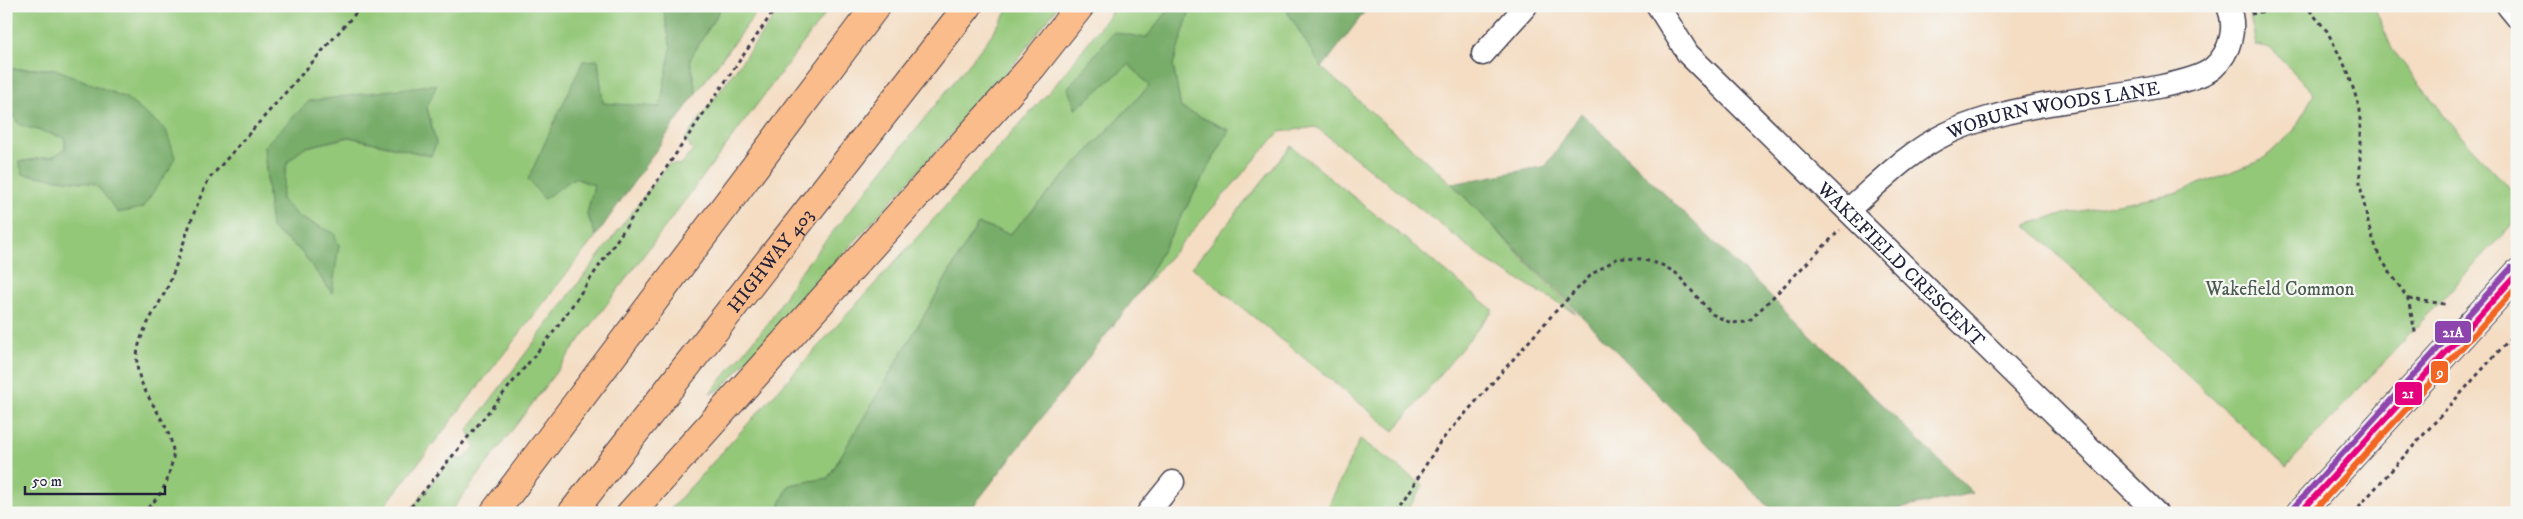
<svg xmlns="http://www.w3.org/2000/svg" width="2523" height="519" font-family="'IM FELL DW Pica',serif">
<rect width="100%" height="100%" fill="#f6f6f2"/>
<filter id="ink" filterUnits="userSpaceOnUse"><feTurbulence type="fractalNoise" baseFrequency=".02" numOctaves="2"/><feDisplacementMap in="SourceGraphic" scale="10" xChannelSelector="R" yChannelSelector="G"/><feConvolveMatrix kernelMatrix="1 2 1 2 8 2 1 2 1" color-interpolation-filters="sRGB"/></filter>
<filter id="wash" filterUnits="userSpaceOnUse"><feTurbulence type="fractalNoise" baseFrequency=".0096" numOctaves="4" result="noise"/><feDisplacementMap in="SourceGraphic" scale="20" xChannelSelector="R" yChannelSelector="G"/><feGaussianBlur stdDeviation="1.12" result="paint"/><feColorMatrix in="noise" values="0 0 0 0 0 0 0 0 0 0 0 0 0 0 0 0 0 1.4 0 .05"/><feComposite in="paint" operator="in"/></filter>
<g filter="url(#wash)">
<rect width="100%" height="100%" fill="#f4ddc3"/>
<path fill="#94c879" stroke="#5b755a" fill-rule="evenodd" d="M6,6h657l8,42 -11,59 -57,-3 -5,-44 -24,118 20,7 -7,29 9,22 -217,277h-373v-405l14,17 45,12v12l-11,7 -35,6 4,12 73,10 29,-86 -70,-29h-49zM427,107l9,37 -5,12 -82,-19 -46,11 -16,15 -6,36 19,19 34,15 -3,59 -31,-42 -29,-22 -7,-82z
M717,6h44l-65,87 -6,-34 30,-49z
M782,6h49l-381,507h-42l44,-56 11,3 12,-13 -7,-17 200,-266 12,1 13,-14 -8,-12z
M1011,6h47l-51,67 -287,317 -10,3 60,-72 27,-45 190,-235z
M1116,6h56l-26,32 -78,50 7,21 54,-45 20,22 -139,148 -32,-10 -150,254 -39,7 -13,28h-109l390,-430z
M1190,6h94l38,62 130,116 124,129 -88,-51 -172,-135 -37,5 -139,159 89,-161 -48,-22 -8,-43z
M2248,6h126l18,43 69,87 56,60v23l-231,248 -260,-242 28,-9 121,-23 87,-33 31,-28 21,-38 -43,-46 -15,-3z
M1291,146l202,164 -99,121 -202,-164z
M1360,439l63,46 -17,28h-81z"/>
<path fill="#77ac69" stroke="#4c6752" d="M663,6h54l3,3 -30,50 6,34 -100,143 -9,-22 7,-29 -20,-7 -30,21 -16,-20 55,-118 15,-1 5,43 57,4 11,-59z
M1172,6l19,1 -18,58 8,43 48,22 -89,161 -172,222h-192l13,-28 39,-7 150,-254 32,10 139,-148 -20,-22 -53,45 -8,-21 45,-56 33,6z
M1284,6h85l-47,62z
M6,69h49l71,29 40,32 9,27 -5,11 -28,40 -24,5 -22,-29 -73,-10 -4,-12 35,-6 11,-7v-11l-45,-13 -14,-17z
M437,84l-10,23 9,37 -5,12 -82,-19 -46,11 -16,15 -6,36 19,19 34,15 5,12 -7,48 -32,-43 -29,-22 -7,-82 45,-45z
M1581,113l392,380 -94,20h-104l-323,-329 94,-18z"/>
</g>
<g filter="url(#ink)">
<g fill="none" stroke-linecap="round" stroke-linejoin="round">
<g stroke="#423e4f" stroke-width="25">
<g id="minor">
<path id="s1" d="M1658,6l30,48 468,459"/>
<path d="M2508,6l9,11"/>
<path d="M1483,54l43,-48"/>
<path id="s2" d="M1848,210c31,-27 60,-58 98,-76 24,-12 61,-22 87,-27 38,-8 156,-18 180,-39 18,-16 24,-41 15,-62"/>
<path d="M1148,513l25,-31"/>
</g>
</g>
<g stroke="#423e4f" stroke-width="30">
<path id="tertiary" d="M2300,513l217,-239"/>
</g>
<g stroke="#423e4f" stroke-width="30">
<g id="motorway">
<path d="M494,513l382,-507"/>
<path id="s3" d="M572,513l396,-507"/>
<path d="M631,513l401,-446 48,-61"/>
</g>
</g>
<path stroke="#423e4f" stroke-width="3" stroke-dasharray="4 4" stroke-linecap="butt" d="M2303,6l4,1 20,24 21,41 12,38v75l9,42 10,29 29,43 8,37
M2251,14l38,-8
M2409,299l36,5
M142,513c14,-12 25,-25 28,-44 2,-5 4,-13 3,-18 -4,-35 -39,-60 -36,-95 2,-25 21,-48 31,-70 15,-36 23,-73 41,-107l153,-173
M406,513l150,-184 221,-323
M1396,513l44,-71 115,-130 37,-38 26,-16 23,1 21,6 14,8 36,41 19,9 17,-1 92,-92
M2353,513l164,-182"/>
<use href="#minor" stroke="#fff" stroke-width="22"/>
<use href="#tertiary" stroke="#fff" stroke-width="28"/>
<use href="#motorway" stroke="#fabc8b" stroke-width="28"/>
<g stroke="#f6f6f2" stroke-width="10">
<path id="bus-1" d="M2300,513l217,-239"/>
</g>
<g stroke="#f6f6f2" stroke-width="10">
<path id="bus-2" d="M2312,513l205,-226"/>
</g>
<g stroke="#f6f6f2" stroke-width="10">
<path id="bus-3" d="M2294,507l217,-239"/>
</g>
<use href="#bus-1" stroke="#e5007d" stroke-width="6"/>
<use href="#bus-2" stroke="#f26522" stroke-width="6"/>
<use href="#bus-3" stroke="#8e44ad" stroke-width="6"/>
</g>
</g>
<g text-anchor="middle" stroke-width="4.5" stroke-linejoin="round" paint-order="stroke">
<g font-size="19" fill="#22223b" stroke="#f6f6f2">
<text dy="7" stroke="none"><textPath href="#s2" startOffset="235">WOBURN WOODS LANE</textPath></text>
<text dy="7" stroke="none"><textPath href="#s3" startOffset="321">HIGHWAY 403</textPath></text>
<text dy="7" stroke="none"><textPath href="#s1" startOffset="356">WAKEFIELD CRESCENT</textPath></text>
</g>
<g font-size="19" fill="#4a5c51" stroke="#f6f6f2">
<text x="2280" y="295">Wakefield Common</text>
</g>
</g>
<g stroke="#f6f6f2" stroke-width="2">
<rect x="2434" y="320" width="38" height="24" rx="5" fill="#8e44ad"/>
<rect x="2430" y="360" width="19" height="24" rx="5" fill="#f26522"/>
<rect x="2394" y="381" width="29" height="25" rx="5" fill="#e5007d"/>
</g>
<g font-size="14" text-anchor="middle" font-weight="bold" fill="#fff">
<text x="2453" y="337">21A</text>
<text x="2440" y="377">9</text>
<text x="2408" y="398">21</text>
</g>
<rect width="2523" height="519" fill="none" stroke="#f6f6f2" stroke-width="25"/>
<path d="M25 486v8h140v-8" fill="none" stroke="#22223b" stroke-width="2.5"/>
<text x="32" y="486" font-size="15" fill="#22223b" stroke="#f6f6f2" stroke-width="4" paint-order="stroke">50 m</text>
</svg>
